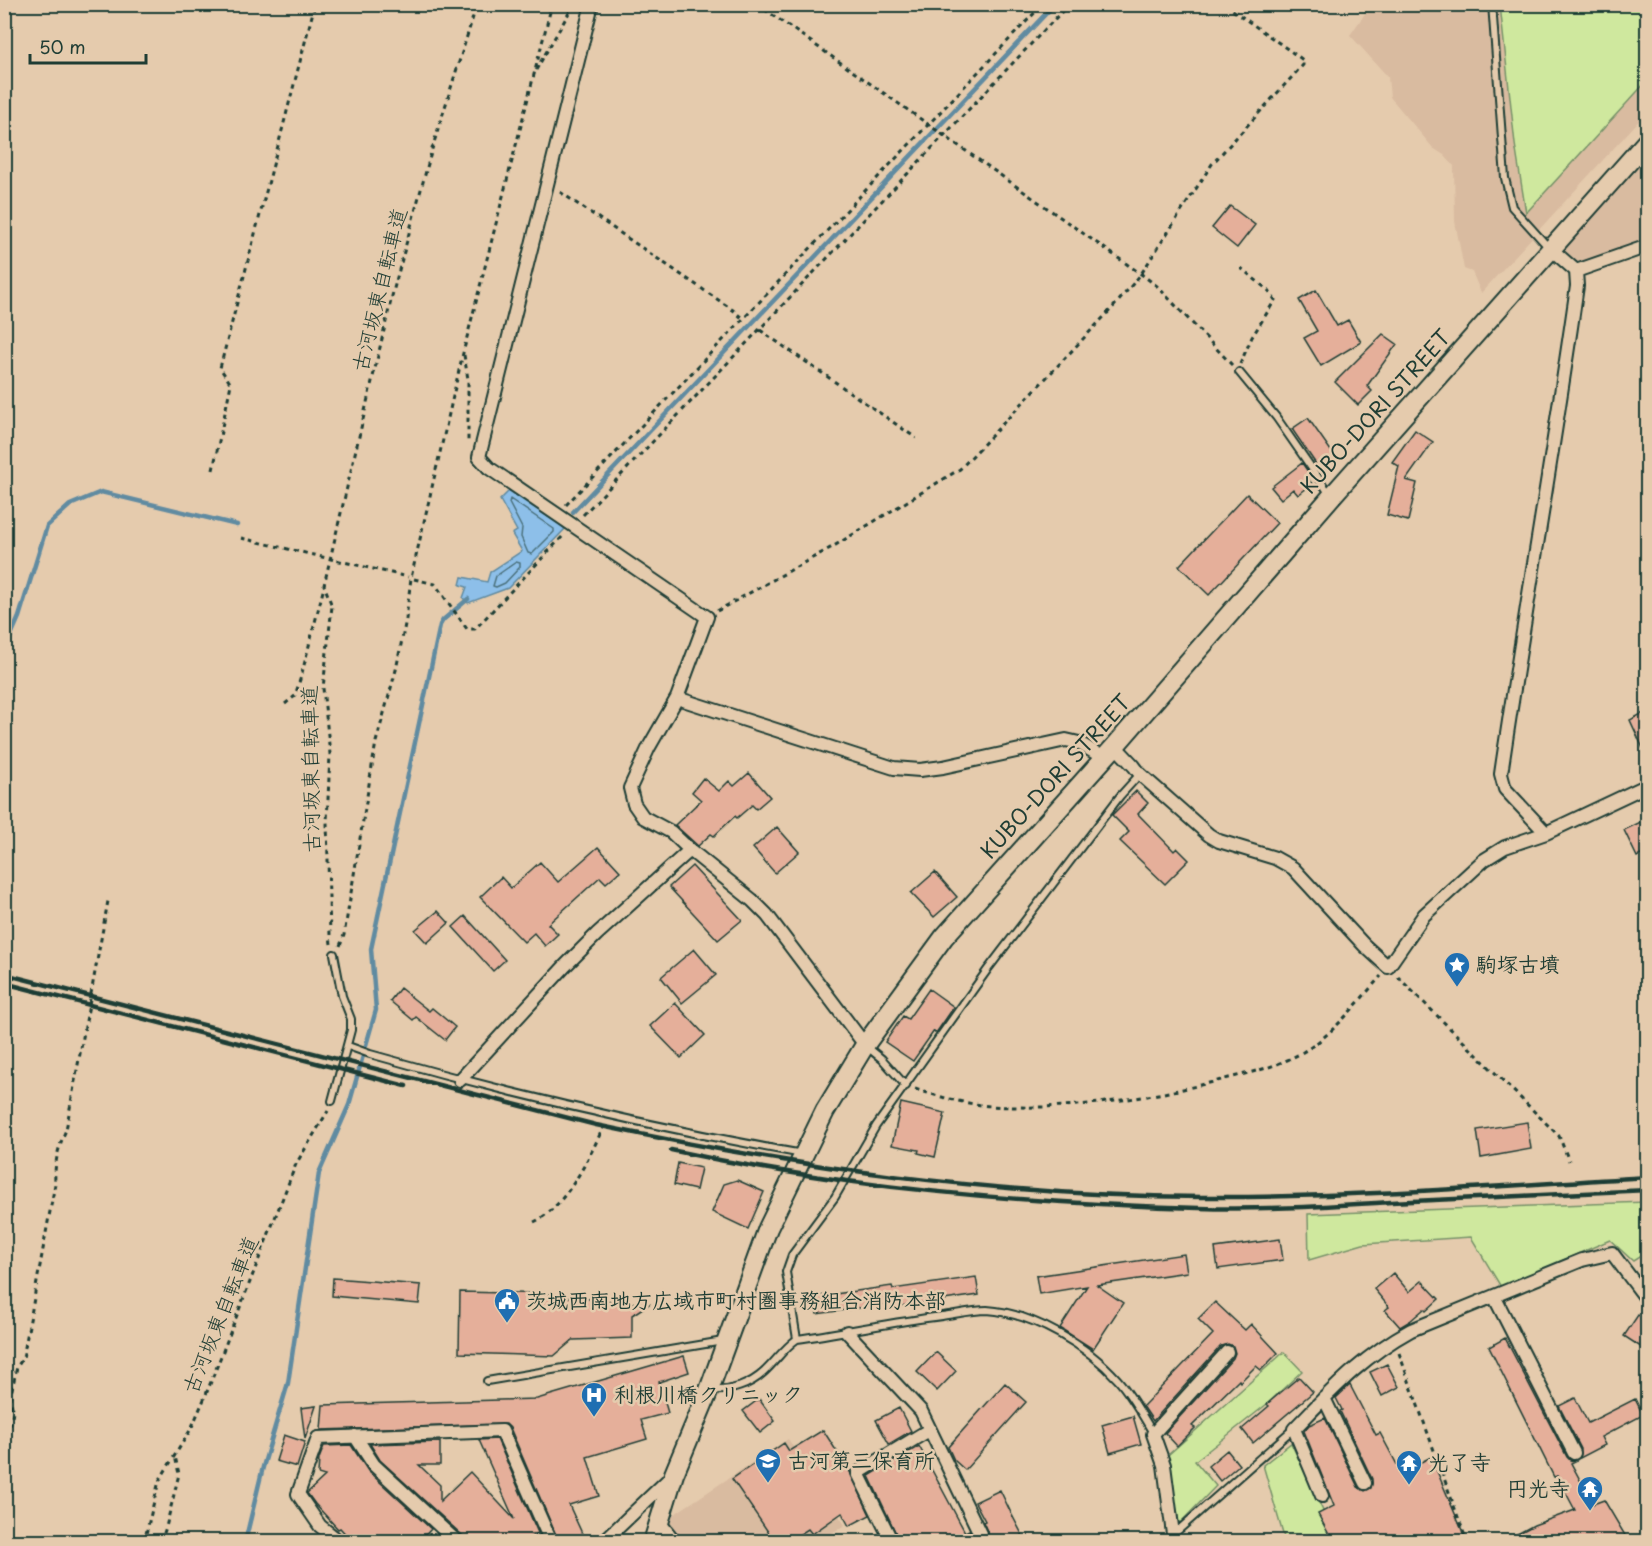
<svg xmlns="http://www.w3.org/2000/svg" width="1652" height="1546" font-family="'Playpen Sans','Klee One',sans-serif">
<rect width="100%" height="100%" fill="#e5cbad"/>
<filter id="ink" filterUnits="userSpaceOnUse"><feTurbulence type="fractalNoise" baseFrequency=".0167" numOctaves="2"/><feDisplacementMap in="SourceGraphic" scale="12" xChannelSelector="R" yChannelSelector="G"/><feConvolveMatrix kernelMatrix="1 2 1 2 8 2 1 2 1" color-interpolation-filters="sRGB"/></filter>
<g filter="url(#ink)">
<path fill="#d9bba0" d="M1371,5h276v107l-166,181 -9,-21 -8,-3 -9,-48 -1,-55 -10,-11 -11,-7 -43,-51 -2,-20 -38,-42z
M1647,151v89l-69,24 -17,-16z
M788,1439l57,86 -26,16h-7l-6,-7 -12,7 -112,1 -15,-23z"/>
<path fill="#cfe89e" stroke="#779269" stroke-width="1.5" d="M1500,5h147v76l-121,132 -11,-69z
M1647,1202v50l-14,9 -23,-21 -109,47 -30,-50 -108,7 -54,16 -1,-46z
M1284,1352l18,19 -35,33 -72,57 21,25 -37,38 -11,-69z
M1291,1443l34,72 104,26h-144l-22,-76z"/>
<path fill="#8dbfe9" stroke="#618ba1" stroke-width="1.5" d="M510,490l45,30 10,9 -57,59 -40,15 -5,-5 4,-11 -7,-2 2,-8 25,5 3,-10 32,-21 -10,-17 5,-3 -17,-31z"/>
<g fill="none" stroke-linecap="round" stroke-linejoin="round">
<path stroke="#4b717c" stroke-width="1.5" d="M510,499l44,30v3l-22,22 -4,-1 -7,-16 1,-9 -13,-25z
M516,562l4,1v4l-15,16 -9,4 -3,-1 3,-10z"/>
<path stroke="#618ba1" stroke-width="4.5" d="M573,512l482,-508
M4,651l15,-34 28,-91 23,-21 31,-13 136,33
M245,1542l18,-75 25,-84 31,-210 30,-68 27,-95 -5,-61 69,-324 3,-5 25,-21"/>
</g>
<path fill="#e5af9a" stroke="#1f3d34" stroke-width="1.5" d="M1230,206l25,19 -18,23 -25,-20z
M1316,290l21,36 11,-6 13,22 -40,24 -17,-28 13,-7 -18,-31z
M1383,334l14,10 -30,42 5,5 -14,14 -23,-23z
M1308,418l28,40 -16,12 -28,-41z
M1415,430l18,12 -27,38 11,3 -9,38 -21,-6 12,-49 -7,-4z
M1302,463l9,13 -3,3 4,5 -14,11 -5,-6 -12,10 -10,-12z
M1247,494l30,29 -68,72 -30,-29z
M1647,711v46l-17,-37z
M749,773l21,24 -14,12 -4,-4 -15,13 -2,-2 -21,20 -3,-2 -13,12 -23,-21 26,-25 -9,-8 11,-14 16,13 10,-10 5,5z
M1136,791l12,12 -10,11 36,37 3,-3 12,12 -24,24 -45,-43 9,-9 -17,-17z
M1647,819v33l-10,5 -13,-27z
M777,827l22,25 -24,21 -22,-25z
M598,847l22,24 -14,12 -6,-6 -52,47 10,10 -13,12 -11,-13 -10,9 -44,-45 21,-20 10,11 29,-26 18,20z
M692,866l50,54 -24,20 -49,-53z
M935,872l22,25 -23,20 -23,-24z
M438,911l11,12 -22,20 -12,-13z
M465,916l40,44 -12,11 -40,-44z
M694,949l22,26 -34,28 -21,-26z
M400,988l29,23 3,-3 23,19 -10,13 -29,-23 -3,3 -23,-19z
M929,989l25,18 -18,26 -2,-2 -21,30 -28,-19 18,-26 5,3z
M675,1003l30,32 -24,23 -31,-32z
M901,1103l44,10 -10,44 -17,-4 1,-3 -27,-5z
M1527,1122l4,27 -50,9 -4,-28z
M678,1163l23,5 -5,22 -22,-5z
M737,1180l27,12 -16,37 -36,-17 12,-28z
M1280,1239l3,21 -65,9 -3,-21z
M1184,1254l3,18 -90,13 26,18 -30,46 -33,-21 27,-42 -48,8 -3,-18z
M1393,1273l16,19 13,-11 17,18 -13,12 -2,-2 -14,12 -10,6 -15,-17 4,-3 -15,-18z
M976,1277l3,18 -78,11v-4l-84,12 -3,-17 78,-11 1,3z
M333,1278l88,7 -2,19 -87,-8z
M460,1292l95,2v2l94,8 -17,11v23l-59,2 -19,16 -95,-3z
M1215,1302l30,28 6,-6 27,29 -17,17 -5,-4 -16,16 -1,-2 -47,46 3,2 -18,18 -12,-13 68,-75 2,-5 -2,-7 -5,-2 -7,2 -68,75 -10,-15 70,-72 -15,-15z
M1638,1315l9,6v30l-23,-15z
M1505,1338l62,119 3,3 5,1 -4,2 22,41 11,-4 25,42h-127l32,-17 41,-15 -18,-34 -3,1 -65,-130z
M936,1352l20,19 -19,20 -20,-19z
M684,1356l5,16 -30,10 9,31 -27,7 6,19 -60,18 12,39 -30,9 17,37h-27l-49,-114 -4,-4 -185,6 2,-25 214,-6z
M1387,1364l12,23 -17,9 -12,-24z
M1299,1377l14,15 -60,51 -11,-14 27,-23 -2,-2z
M1005,1383l21,19 -61,68 -11,-10 -6,-13z
M1350,1385l26,50 4,-2 21,39 30,-15 36,85h-134l-15,-28 16,-8 -30,-75 5,-6 16,-7 33,69 7,4 6,-3 1,-9 -32,-68 2,-1 -6,-12z
M1575,1398l13,25 47,-24 8,16 -42,22 4,8 -25,13 1,-9 -22,-43z
M759,1399l16,22 -15,12 -17,-22z
M316,1406l-11,33 -4,-31z
M899,1408l12,23 -22,13 -13,-24z
M1133,1416l8,28 -31,9 -8,-28z
M823,1430l27,42 20,43 -21,11 -7,-13 -30,21 -4,-5 -20,13h-13l-43,-63 52,-36 5,8z
M284,1435l21,7 -8,25 -21,-6z
M497,1439l41,94 -16,9h-57l-2,-6 -83,-76 -10,-16 70,-2v23h-21l21,20v16l30,-29 44,47 -35,-79z
M351,1445l17,26 63,58 -12,13h-66l-13,-14 -2,1 -23,-25 -8,-11 18,-17 -7,-2 1,-15 5,-13z
M919,1446l46,86 4,-2 6,12h-75l-31,-66z
M1227,1450l12,15 -19,16 -12,-15z
M1000,1490l12,25 14,27h-34l-9,-20 2,-1 -10,-19z"/>
<g fill="none" stroke-linecap="round" stroke-linejoin="round">
<g stroke="#1f3d34" stroke-width="10">
<path id="lane" d="M1492,4l13,174 7,29 38,42
M1239,372l37,45 55,79
M348,1046l22,8c143,41 287,74 433,100
M866,1046l16,13 24,27
M332,1101l19,-71v-11l-9,-23 -8,-42
M797,1339l-11,-67 6,-17 43,-58 41,-71 112,-157 132,-173 20,-22
M487,1381l236,-40
M712,1390c18,2 38,-5 52,-18 12,-11 20,-24 33,-33 49,-7 96,-17 145,-23 14,-2 31,-6 45,-6 46,3 101,36 131,70 14,16 24,35 35,53
M1174,1534l119,-105"/>
</g>
<g stroke="#1f3d34" stroke-width="16">
<path id="street" d="M592,4l-113,453 10,11 218,149 -30,81 -28,49 -19,41 4,16 9,13 28,15 19,18 62,50 15,15 98,130
M1576,271l72,-25
M677,698l217,70 26,2 23,-3 123,-27 13,3 25,15
M1115,746l19,20 6,8 69,61 10,6 56,17 18,10 71,77 24,22 36,-52 60,-55 21,-13 41,-14 102,-48
M1546,833l-41,-44 -4,-15c24,-163 53,-325 76,-488l-1,-15 -25,-22
M460,1080l105,-114 32,-32 93,-84
M1494,1296l80,157
M847,1332l74,79 63,131
M1324,1398l41,85
M355,1436l19,29 83,77
M1322,1496l-28,-67c39,-40 68,-72 117,-99l171,-70 30,-7 36,48
M660,1523l15,19
M340,1542l-20,-16 -22,-32 20,-56 184,-7 49,111
M603,1542l68,-65
M892,1542l-34,-69 71,-43
M1174,1542l-10,-77 -11,-31 74,-82"/>
</g>
<g stroke="#1f3d34" stroke-width="22">
<path id="secondary" d="M653,1542l21,-68 35,-84 59,-162 57,-117 40,-66 79,-108 171,-191 216,-249 317,-357"/>
</g>
<path stroke="#1f3d34" stroke-width="3" stroke-dasharray="4.5 4.5" stroke-linecap="butt" d="M757,4l384,270 16,12 75,79
M536,70l38,-66
M560,192l173,118 10,9
M760,330l156,108
M464,355l4,24v65
M1240,364l12,-27 23,-37 -6,-9 -28,-23
M213,470l18,-86 -11,-16 95,-364
M566,505l477,-501
M583,515l486,-511
M241,538l167,39
M414,579l21,5 32,45h8l89,-94
M717,611l117,-65 126,-77 157,-166 24,-29 71,-110 91,-99v-5l-79,-56
M285,704l10,-8 7,-23 22,-86
M331,944l-1,-8 -3,-114 3,-68 -7,-66 9,-82 -8,-21 69,-293 39,-143 45,-145
M340,946l4,-11 32,-193 20,-72 10,-51 5,-41 52,-225 89,-349
M1398,977l161,159 10,25
M915,1089c25,8 50,15 76,17 77,5 156,-7 230,-26 28,-7 56,-13 82,-28 32,-19 54,-49 78,-76
M534,1222c32,-15 57,-67 71,-99
M1399,1353l68,189
M4,1461l9,-49 -3,-14 7,-31 6,-9 32,-174c-1,-19 3,-37 11,-54l42,-229
M144,1542l15,-61 32,-52 14,-32 91,-233 32,-53
M161,1542l5,-15 13,-53 -4,-18"/>
<use href="#lane" stroke="#e5cbad" stroke-width="6"/>
<use href="#street" stroke="#e5cbad" stroke-width="12"/>
<use href="#secondary" stroke="#e5cbad" stroke-width="18"/>
<path stroke="#1f3d34" stroke-width="4.5" d="M4,974l592,151c199,42 401,71 606,72 148,1 297,-11 446,-20
M4,983l402,103
M671,1150c173,38 351,53 528,58 64,2 129,-2 192,-6 86,-4 171,-8 257,-12"/>
</g>
</g>
<defs>
<g id="sight-pin" transform="scale(1.35)"><path d="M0 17L-7.5 6A9.5 9.5 0 1 1 7.5 6Z" fill="#1f6fb2" stroke="#e5cbad"/><path d="M0-6L1.8-2.2L6-1.7L2.9 1.2L3.7 5.4L0 3.3L-3.7 5.4L-2.9 1.2L-6-1.7L-1.8-2.2Z" fill="#fff"/></g>
<g id="civic-pin" transform="scale(1.35)"><path d="M0 17L-7.5 6A9.5 9.5 0 1 1 7.5 6Z" fill="#1f6fb2" stroke="#e5cbad"/><path d="M-.6-6.5H3V-4.5H.6V-3L4-1V1h2V6H-6V1h2V-1L-.6-3ZM-1.2 2.5V6h2.4V2.5Z" fill="#fff"/></g>
<g id="hospital-pin" transform="scale(1.35)"><path d="M0 17L-7.5 6A9.5 9.5 0 1 1 7.5 6Z" fill="#1f6fb2" stroke="#e5cbad"/><path d="M-5-5h3v3.5h4V-5h3V5h-3V1.5h-4V5h-3Z" fill="#fff"/></g>
<g id="school-pin" transform="scale(1.35)"><path d="M0 17L-7.5 6A9.5 9.5 0 1 1 7.5 6Z" fill="#1f6fb2" stroke="#e5cbad"/><path d="M0-5L7-2L0 1L-7-2ZM-4 1L0 2.5L4 1V4Q0 6-4 4Z" fill="#fff"/></g>
<g id="temple-pin" transform="scale(1.35)"><path d="M0 17L-7.5 6A9.5 9.5 0 1 1 7.5 6Z" fill="#1f6fb2" stroke="#e5cbad"/><path d="M0-6L5-2H3V0L6.5 2.5H4V6H1.5V3h-3V6H-4V2.5H-6.5L-3 0V-2H-5Z" fill="#fff"/></g>
</defs>
<g fill-rule="evenodd">
<use href="#sight-pin" x="1457" y="965"/>
<use href="#civic-pin" x="507" y="1301"/>
<use href="#hospital-pin" x="594" y="1395"/>
<use href="#school-pin" x="768" y="1461"/>
<use href="#temple-pin" x="1409" y="1463"/>
<use href="#temple-pin" x="1590" y="1489"/>
</g>
<g text-anchor="middle" stroke-width="5" stroke-linejoin="round" paint-order="stroke">
<g font-size="21" fill="#1f3d34" stroke="#e5cbad">
<text transform="translate(380 290) rotate(-76)" y="7">古河坂東自転車道</text>
<text transform="translate(1376 412) rotate(-48)" y="7">KUBO-DORI STREET</text>
<text transform="translate(311 769) rotate(-91)" y="7">古河坂東自転車道</text>
<text transform="translate(1056 777) rotate(-48)" y="7">KUBO-DORI STREET</text>
<text transform="translate(221 1315) rotate(-68)" y="7">古河坂東自転車道</text>
</g>
<g font-size="21" font-weight="bold" fill="#1f3d34" stroke="#e5cbad" text-anchor="start">
<text x="1476" y="972">駒塚古墳</text>
<text x="526" y="1308">茨城西南地方広域市町村圏事務組合消防本部</text>
<text x="614" y="1402">利根川橋クリニック</text>
<text x="788" y="1468">古河第三保育所</text>
<text x="1428" y="1470">光了寺</text>
<text x="1570" y="1496" text-anchor="end">円光寺</text>
</g>
</g>
<rect width="1652" height="1546" fill="none" stroke="#e5cbad" stroke-width="24"/>
<rect x="12" y="12" width="1628" height="1522" fill="none" stroke="#1f3d34" stroke-width="2" filter="url(#ink)"/>
<path d="M30 54v9h116v-9" fill="none" stroke="#1f3d34" stroke-width="3"/>
<text x="39" y="54" font-size="18" fill="#1f3d34" stroke="#e5cbad" stroke-width="4.5" paint-order="stroke">50 m</text>
</svg>
